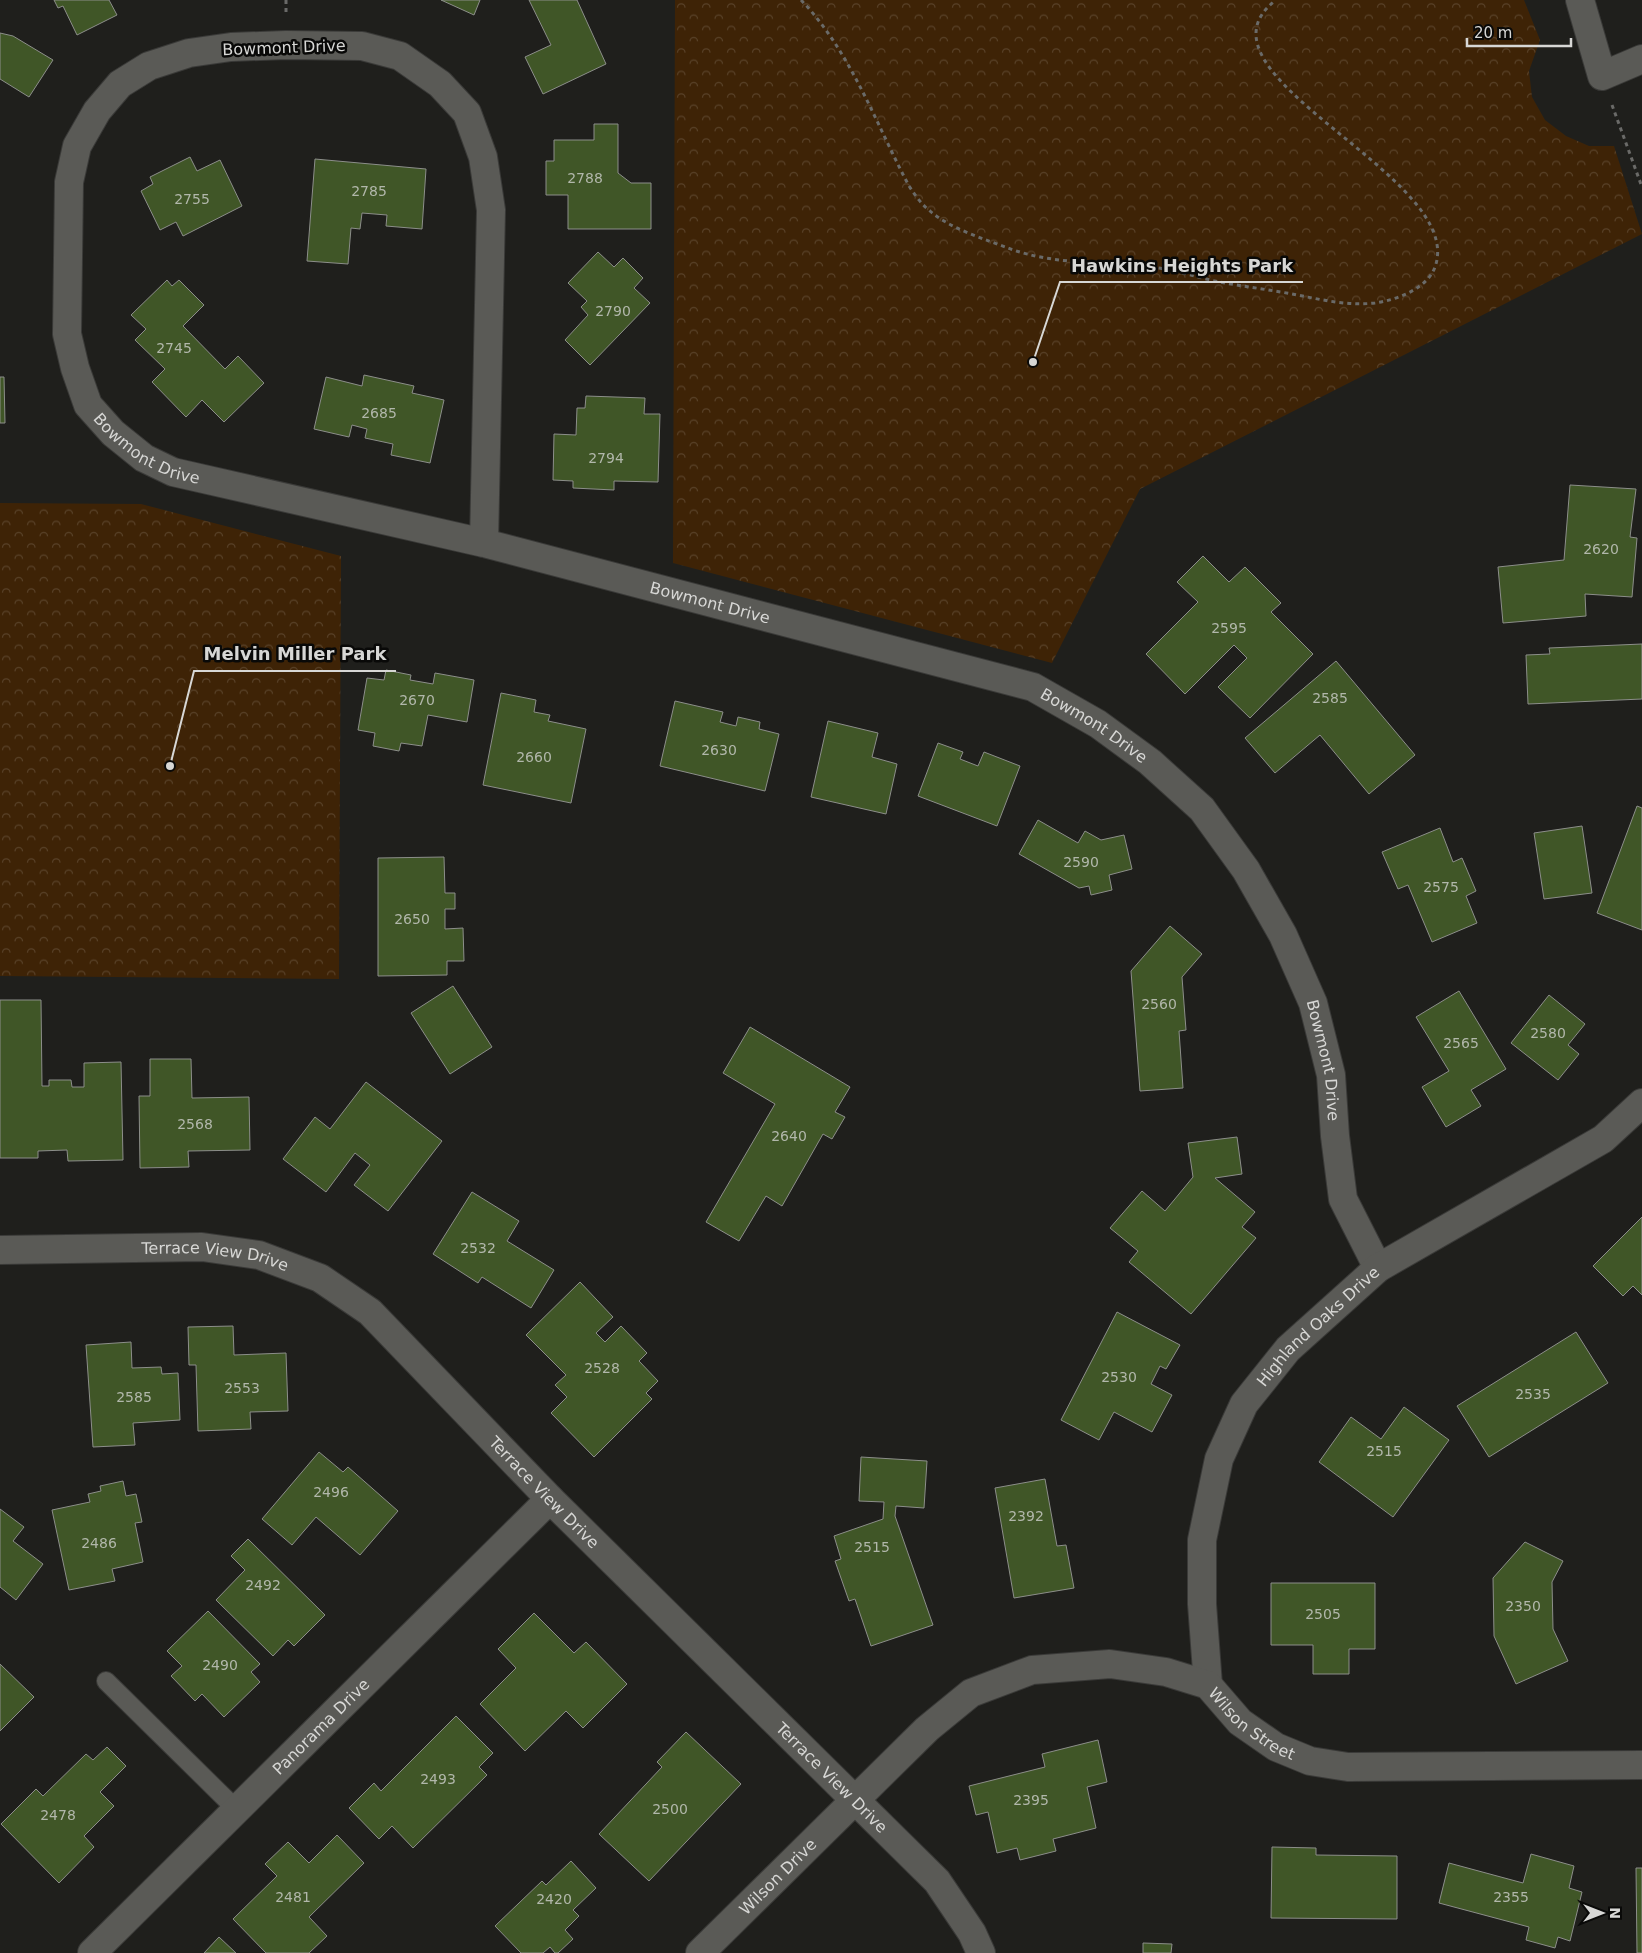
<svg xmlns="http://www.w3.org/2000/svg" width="1642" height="1953" font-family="'DejaVu Sans',sans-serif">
<defs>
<pattern id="park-crowns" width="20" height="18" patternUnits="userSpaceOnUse" patternTransform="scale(1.25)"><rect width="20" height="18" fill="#3e2306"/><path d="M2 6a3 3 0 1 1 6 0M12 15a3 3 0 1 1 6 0" fill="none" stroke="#594229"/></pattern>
</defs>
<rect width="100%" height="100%" fill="#1f1f1c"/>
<path fill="url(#park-crowns)" d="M675,0h849l16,40 -11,31 3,26 13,23 21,16 23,10h25l28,88 -502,255 -88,174 -379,-100z
M0,503l141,1 200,52 -2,423 -339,-3z"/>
<path fill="#405627" stroke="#8c8e8a" d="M54,0h55l8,15 -40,20 -14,-29 -5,2z
M441,0h39l-6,15z
M529,0h48l29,64 -63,30 -18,-37 26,-12z
M0,33l13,3 40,24 -24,37 -29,-18z
M594,124h24v49l13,10h20v46h-83v-34h-22v-34h8v-21h40z
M190,157l7,14 23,-11 22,46 -59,30 -7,-14 -16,8 -19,-39 12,-7 -3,-7z
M315,159l111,10 -4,60 -36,-3 1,-11 -25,-2 -2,16 -9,-1 -3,36 -41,-3z
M598,252l16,15 9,-9 20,20 -9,10 16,15 -60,62 -25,-25 23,-25 -7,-8 6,-6 -19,-18z
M167,280l5,6 7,-6 25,25 -21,21 42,43 13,-13 26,27 -40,39 -22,-22 -16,17 -34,-35 13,-13 -30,-29 11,-11 -15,-14z
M364,375l50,11 -2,7 32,7 -14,63 -39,-8 2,-11 -28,-6 2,-9 -15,-4 -3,12 -35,-8 12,-52 36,9z
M0,377h4l1,46h-5z
M586,396l59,2 -1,16h16l-2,68 -44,-1v9l-41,-2v-7l-20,-1 1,-46 22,1 1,-27h8z
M1570,485l66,4 -6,48 7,1 -5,59 -47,-3 1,22 -83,7 -5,-56 66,-7z
M1203,556l26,26 16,-15 36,36 -10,9 42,42 -63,64 -32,-31 29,-29 -13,-13 -49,49 -39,-40 52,-52 -21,-20z
M1642,644v55l-114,5 -2,-49 24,-1 -1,-6z
M1336,661l79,94 -46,39 -49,-59 -45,38 -30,-35z
M386,670l25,5 -1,5 23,4 2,-11 39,7 -7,42 -39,-7 -6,31 -21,-3 -2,8 -26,-5 2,-13 -17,-3 9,-52 17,2z
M501,693l35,7 -2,12 16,3 -2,6 38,8 -15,74 -88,-18z
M675,701l48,11 -3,10 16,4 2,-9 22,5 -1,7 20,5 -14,57 -105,-25z
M828,721l50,12 -6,24 25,7 -11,50 -75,-17z
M938,743l25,9 -3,7 18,7 6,-14 36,14 -23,60 -79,-30z
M1637,806l5,2v122l-45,-17z
M1038,820l40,23 7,-12 16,9 23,-5 8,34 -23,6 3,15 -21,5 -2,-9 -10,2 -60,-34z
M1582,826l10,67 -48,6 -10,-66z
M1440,828l13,34 9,-4 14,33 -10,5 11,27 -45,19 -24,-57 -10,4 -16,-37z
M444,857l1,36h10v16h-10v20l18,-1 1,33h-17v14l-69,1v-118z
M1170,926l32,28 -20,23 4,53 -7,1 4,57 -43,3 -9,-120z
M453,986l39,61 -42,27 -39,-61z
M1459,991l47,78 -35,21 10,16 -35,21 -24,-40 27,-16 -33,-54z
M1549,995l36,29 -17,21 11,9 -21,26 -47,-37z
M0,1000h41l1,86h7v-6h22l1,7h12v-24l37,-1 2,98 -55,1 -1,-11 -29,1v7h-38z
M750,1027l100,60 -15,25 10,5 -13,22 -9,-5 -41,72 -16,-10 -27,45 -33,-19 69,-118 -52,-31z
M150,1059h41l1,39 57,-1 1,53 -62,1 1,16 -49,1 -1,-72h11z
M366,1082l76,59 -54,70 -34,-26 16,-20 -15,-12 -29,39 -43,-33 32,-42 15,12z
M1237,1137l5,37 -27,4 40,34 -13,15 14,11 -65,76 -62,-52 9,-11 -28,-23 32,-37 23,20 28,-34 -5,-34z
M472,1192l47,29 -12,20 47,29 -23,38 -49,-31 -4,6 -45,-29z
M1642,1217v78l-9,-9 -10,10 -30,-30z
M580,1282l33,35 -17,16 9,9 16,-16 26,27 -8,8 19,20 -12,12 6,6 -58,58 -43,-44 16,-16 -12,-12 11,-10 -40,-40z
M1117,1312l63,33 -14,24 -6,-3 -9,18 21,11 -20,37 -38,-20 -15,28 -38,-20z
M233,1326l1,29 52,-2 2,58 -38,1 1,17 -53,2 -2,-66h-7l-1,-38z
M1576,1332l32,51 -119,74 -32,-51z
M131,1342l1,26 29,-1 1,7 16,-1 2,47 -47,3 2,22 -42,2 -7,-102z
M1404,1407l45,33 -56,77 -74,-55 32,-45 30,22z
M319,1452l24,20 5,-5 50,44 -38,44 -44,-38 -24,28 -30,-26z
M861,1457l66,4 -3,47 -28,-2 -1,10 38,109 -62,21 -16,-47 -6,2 -14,-40 6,-2 -7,-23 49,-17 1,-17 -25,-1z
M1045,1479l12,67 9,-1 8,43 -60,10 -19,-110z
M123,1481l3,15 10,-2 6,28 -7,1 8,39 -31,7 3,12 -46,9 -17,-80 38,-8 -2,-8 13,-3 -1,-5z
M0,1509l24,18 -11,14 30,23 -27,36 -16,-13z
M248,1539l77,76 -31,31 -6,-6 -15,16 -57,-56 29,-30 -14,-14z
M1525,1542l38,19 -11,21 1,47 15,32 -52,23 -22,-48 -1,-58z
M1271,1583h104v66h-26v25h-36v-29h-42z
M208,1611l52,53 -9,8 9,10 -36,35 -22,-23 -7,7 -24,-25 11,-10 -15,-15z
M534,1613l40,40 12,-11 41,42 -44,44 -17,-17 -41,40 -45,-47 36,-36 -18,-19z
M0,1664l34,33 -34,34z
M456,1716l37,37 -14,14 8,8 -74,73 -21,-22 -13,13 -30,-31 25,-25 7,8z
M686,1732l55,52 -92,97 -50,-47 63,-67 -5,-5z
M1098,1740l9,42 -20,5 9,41 -43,11 3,12 -36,9 -3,-12 -20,5 -9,-41 -12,3 -7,-29 76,-19 -3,-13z
M107,1747l19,19 -26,26 14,14 -30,30 10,11 -35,36 -58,-59 35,-35 7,7 43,-42 7,6z
M337,1835l27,28 -55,54 18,19 -18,17h-43l-33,-34 44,-43 -12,-12 23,-22 21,21z
M1272,1847l44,1v7l81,1v63l-126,-1z
M1531,1854l43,12 -5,22 13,4 -12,49 -12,-4 -3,11 -29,-8 3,-13 -90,-24 10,-40 74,20z
M571,1861l25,27 -23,22 6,6 -14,14 8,9 -15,14h-3l-5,-6 -7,6h-22l-26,-27 47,-45 4,4z
M1636,1868h6v85h-5z
M219,1937l17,16h-32z
M1143,1943l29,1 -1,9h-28z"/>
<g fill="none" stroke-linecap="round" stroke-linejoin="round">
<g stroke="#3a3a38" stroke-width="20">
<path id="lane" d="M106,1681l131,129"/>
</g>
<g stroke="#3a3a38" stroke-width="30">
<g id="street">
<path d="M1580,0l22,76 40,-17"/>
<path id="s1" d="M484,543l7,-333 -8,-53 -16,-44 -27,-29 -40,-28 -38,-10 -76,-1 -55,2 -42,6 -40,13 -29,18 -23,27 -20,35 -8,36 -2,152 8,34 13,37 25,28 31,25 29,14 311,71 549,144 65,37 52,38 52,47 44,61 37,65 30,68 18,72 4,61 8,63 35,69"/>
<path id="s2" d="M0,1250l202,-3 57,8 61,23 50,34 180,187 387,382 35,52 9,20"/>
<path id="s3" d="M1208,1685l-6,-81v-64l17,-81 25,-55 44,-55 90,-81 225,-129 39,-36"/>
<path id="s4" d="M92,1953l458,-454"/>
<path id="s5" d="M700,1953l227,-224 44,-36 61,-23 78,-6 56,8 42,13 32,37 36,25 34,14 38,6 294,-2"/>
</g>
</g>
<path stroke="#6a6a68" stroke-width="3" stroke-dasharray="4 4" stroke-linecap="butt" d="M286,0v14
M801,0c50,52 75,124 108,186 6,9 12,18 21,25 19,17 54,28 78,37 47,18 100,13 150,20 21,3 41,10 62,14 26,5 52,8 77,13 26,5 51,11 78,8 21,-3 52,-14 60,-36 33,-91 -256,-193 -159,-267
M1612,105l30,82"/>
<use href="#lane" stroke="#5a5a56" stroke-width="18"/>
<use href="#street" stroke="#5a5a56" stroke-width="28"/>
</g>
<g text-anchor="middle" stroke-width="5" stroke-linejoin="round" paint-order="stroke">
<g font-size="14" fill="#b1b7aa">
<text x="585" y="183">2788</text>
<text x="369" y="196">2785</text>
<text x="192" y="204">2755</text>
<text x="613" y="316">2790</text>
<text x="174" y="353">2745</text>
<text x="379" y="418">2685</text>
<text x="606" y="463">2794</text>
<text x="1601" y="554">2620</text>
<text x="1229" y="633">2595</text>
<text x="1330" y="703">2585</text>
<text x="417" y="705">2670</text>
<text x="719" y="755">2630</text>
<text x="534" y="762">2660</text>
<text x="1081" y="867">2590</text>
<text x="1441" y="892">2575</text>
<text x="412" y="924">2650</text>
<text x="1159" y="1009">2560</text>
<text x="1548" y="1038">2580</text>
<text x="1461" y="1048">2565</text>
<text x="195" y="1129">2568</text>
<text x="789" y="1141">2640</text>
<text x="478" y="1253">2532</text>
<text x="602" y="1373">2528</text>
<text x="1119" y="1382">2530</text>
<text x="242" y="1393">2553</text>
<text x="1533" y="1399">2535</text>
<text x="134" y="1402">2585</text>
<text x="1384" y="1456">2515</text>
<text x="331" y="1497">2496</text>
<text x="1026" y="1521">2392</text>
<text x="99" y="1548">2486</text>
<text x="872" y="1552">2515</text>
<text x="263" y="1590">2492</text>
<text x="1523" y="1611">2350</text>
<text x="1323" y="1619">2505</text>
<text x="220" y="1670">2490</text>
<text x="438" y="1784">2493</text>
<text x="1031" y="1805">2395</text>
<text x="670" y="1814">2500</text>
<text x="58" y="1820">2478</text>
<text x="293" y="1902">2481</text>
<text x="1511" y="1902">2355</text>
<text x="554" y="1904">2420</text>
</g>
<g font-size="16" fill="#d7d7d5" stroke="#090908">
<text transform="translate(284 47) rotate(-2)" y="6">Bowmont Drive</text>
<text dy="6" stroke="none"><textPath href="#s1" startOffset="1225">Bowmont Drive</textPath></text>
<text dy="6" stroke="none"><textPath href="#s1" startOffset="1812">Bowmont Drive</textPath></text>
<text dy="6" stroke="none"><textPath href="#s1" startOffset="2218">Bowmont Drive</textPath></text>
<text dy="6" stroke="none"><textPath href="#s1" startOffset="2638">Bowmont Drive</textPath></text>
<text dy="6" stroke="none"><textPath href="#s2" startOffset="216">Terrace View Drive</textPath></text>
<text dy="6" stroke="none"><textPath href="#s3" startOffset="396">Highland Oaks Drive</textPath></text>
<text dy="6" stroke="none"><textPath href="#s2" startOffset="636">Terrace View Drive</textPath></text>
<text dy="6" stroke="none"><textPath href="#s5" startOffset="679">Wilson Street</textPath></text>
<text dy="6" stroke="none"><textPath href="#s4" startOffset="322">Panorama Drive</textPath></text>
<text dy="6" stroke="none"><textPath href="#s2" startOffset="1041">Terrace View Drive</textPath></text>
<text dy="6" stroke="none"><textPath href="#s5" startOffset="109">Wilson Drive</textPath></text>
</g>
</g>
<path fill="none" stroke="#d7d7d5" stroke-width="2" d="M1033 362L1060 282H1303M170 766L194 671H396"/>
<g fill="#d7d7d5" stroke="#090908" stroke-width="2">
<circle cx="1033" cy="362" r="5"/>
<circle cx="170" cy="766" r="5"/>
</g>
<g font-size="18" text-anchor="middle" font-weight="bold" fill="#d7d7d5" stroke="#090908" stroke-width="5" stroke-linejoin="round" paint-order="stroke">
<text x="1182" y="272">Hawkins Heights Park</text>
<text x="295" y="660">Melvin Miller Park</text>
</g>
<g transform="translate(1602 1913) rotate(90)" stroke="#090908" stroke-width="4" paint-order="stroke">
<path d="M0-4L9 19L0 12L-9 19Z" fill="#d7d7d5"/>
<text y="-8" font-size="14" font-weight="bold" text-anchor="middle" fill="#d7d7d5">N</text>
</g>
<path d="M1467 38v8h104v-8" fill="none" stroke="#d7d7d5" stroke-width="2.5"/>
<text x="1474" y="38" font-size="15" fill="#d7d7d5" stroke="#090908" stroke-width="4" paint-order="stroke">20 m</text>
</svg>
